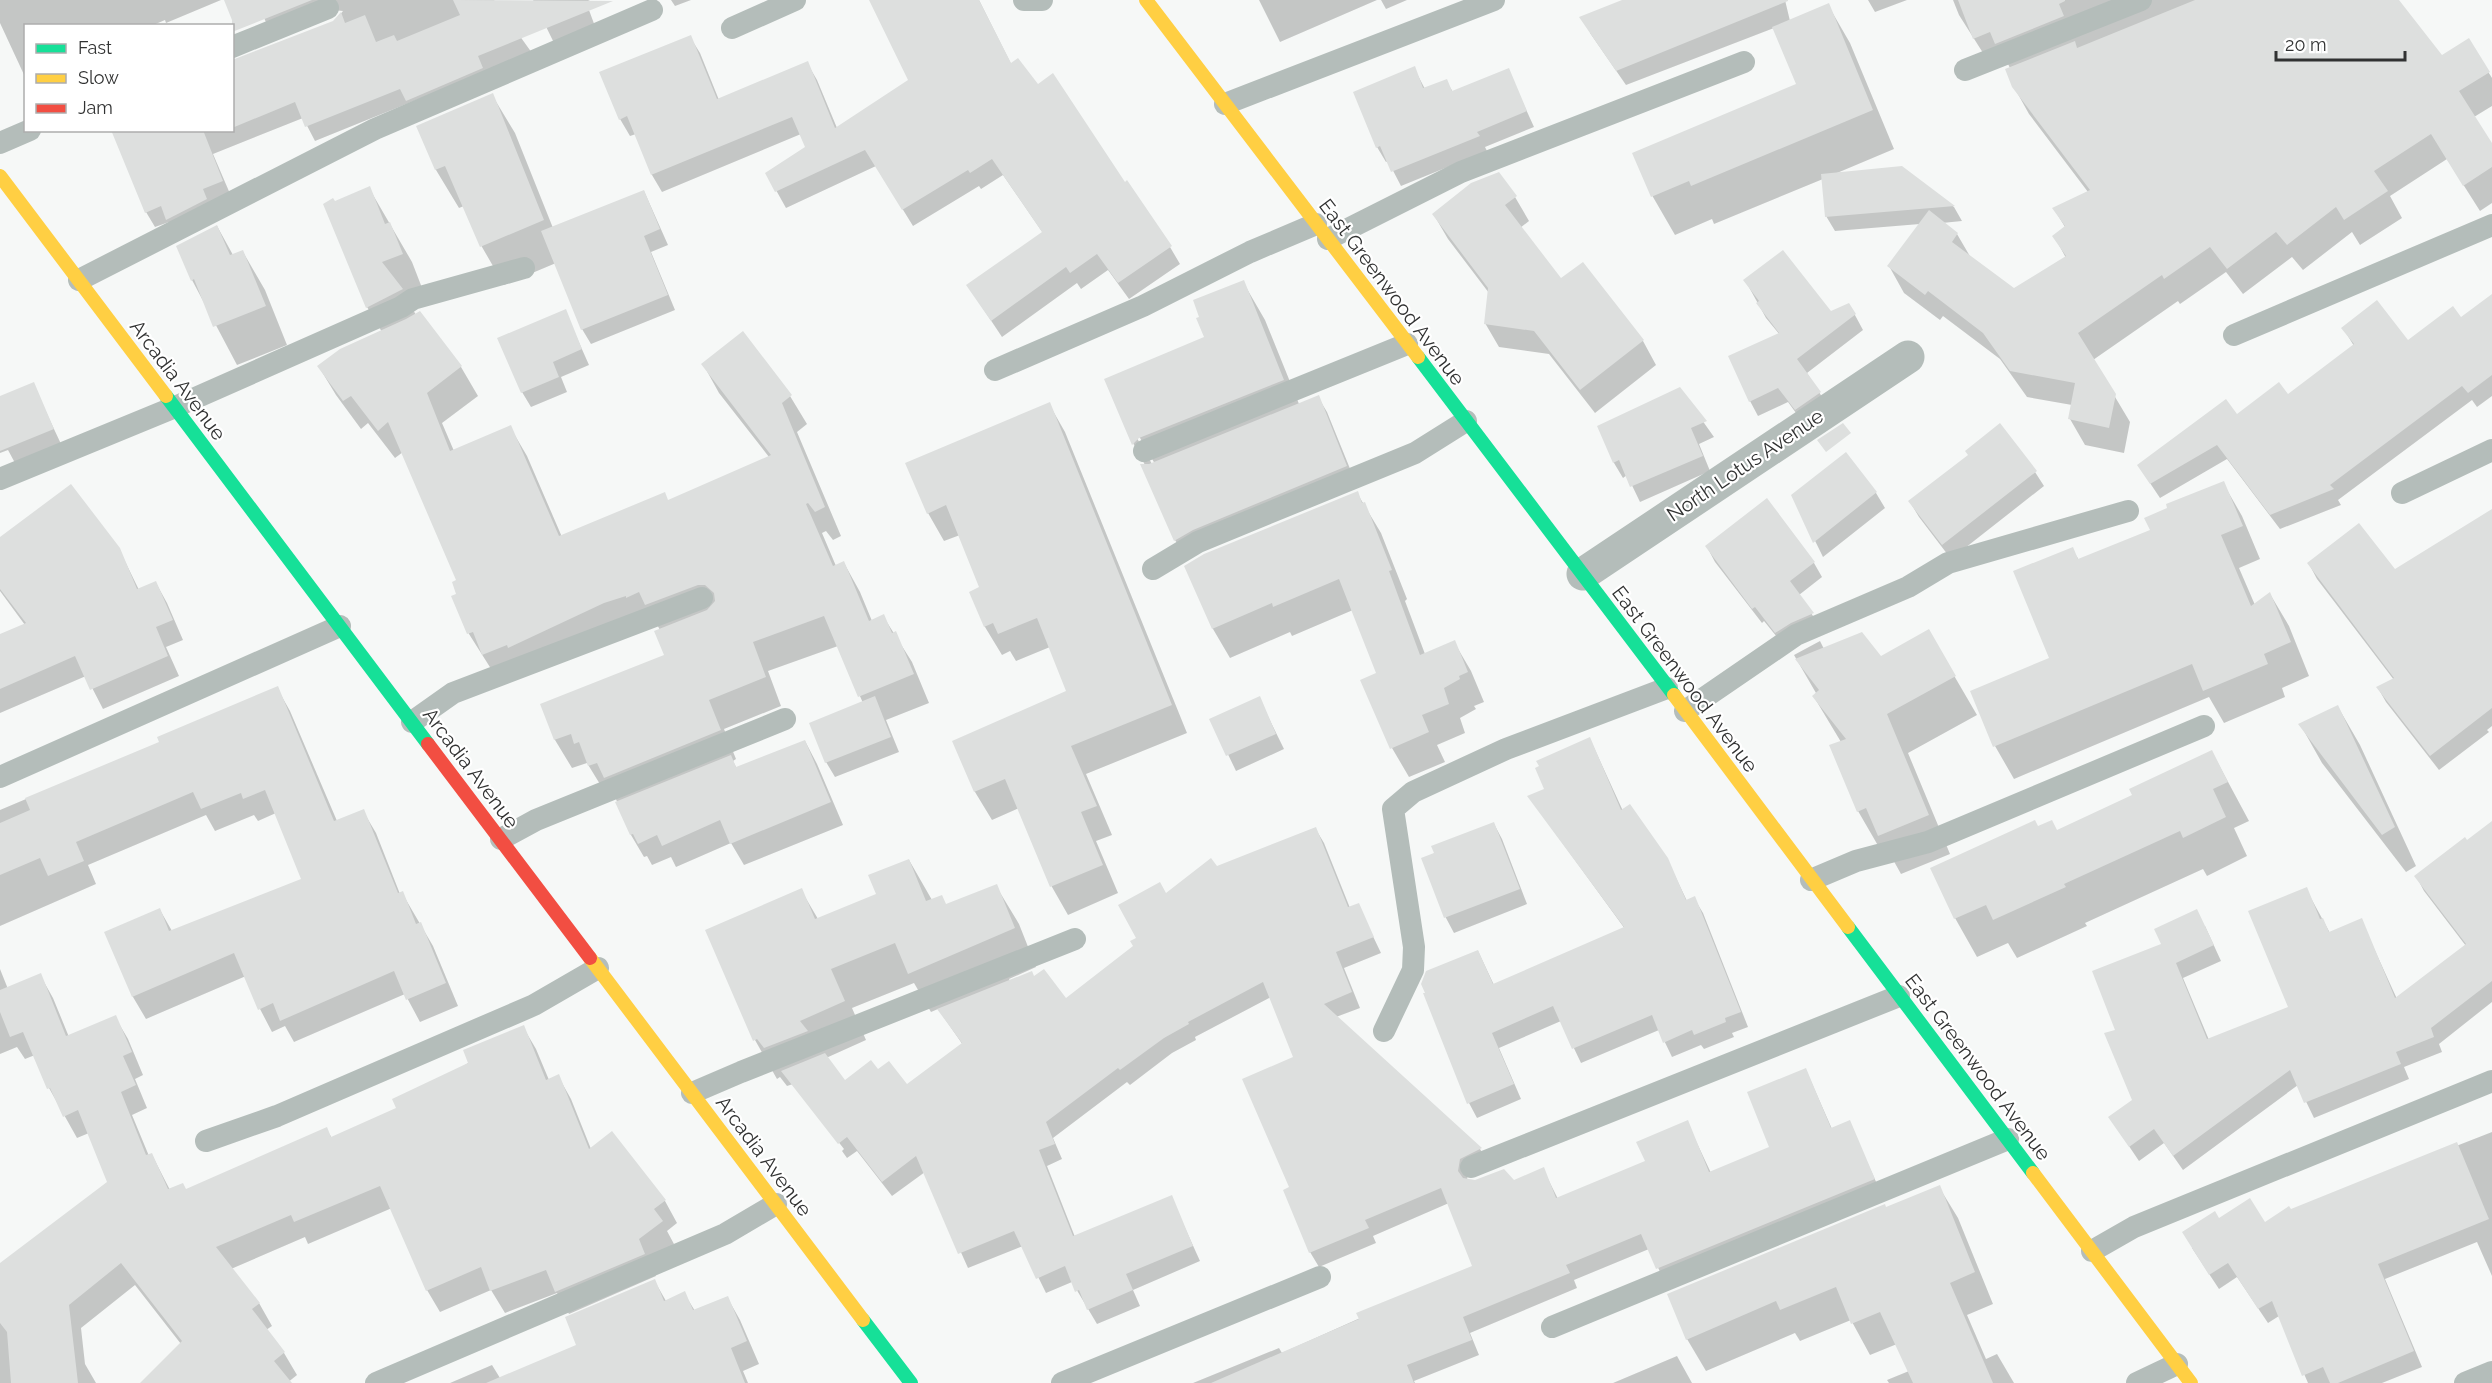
<svg xmlns="http://www.w3.org/2000/svg" width="2492" height="1383" font-family="Raleway,sans-serif">
<rect width="100%" height="100%" fill="#f6f8f7"/>
<path fill="#0003" fill-rule="evenodd" d="M0,0h221l-55,23 -1,-3 -14,6h-125v53l-26,-56z
M226,0h268l38,53 -217,88 -12,-23 -90,36 18,42 -55,39 -7,-13 -14,5 -9,-15 -33,-82h119v-48l103,-61 8,-10 -11,-1 -60,25 -14,-30z
M533,0h57l-4,2 10,27 -41,16z
M671,0h20l-16,6z
M871,0h108l32,64 113,120 46,63 10,17 -51,35 -21,-29 -27,19 -4,-6 -75,54 -34,-51 75,-53 -40,-58 -22,14 -2,-3 -66,40 -37,-60 -90,42 -19,-34 40,-27 -6,-13 -139,58 -10,-17 -16,-41 -6,2 -10,-17 70,-82 10,16 19,47 88,-37 10,17 20,48 73,-48z
M1259,0h118l-97,42z
M1381,0h26l-21,9z
M1626,0h159l5,21 38,-16 22,38 44,106 -57,24 64,-5 53,39 8,14 -20,2 15,11 14,24 43,32 52,-32 -12,-22 11,-9 -11,-18 34,-17 -59,-78 -15,-27 -4,-19 -5,-10 -15,6 -31,-49 -6,-15h444l45,57 26,-17 24,38v28l-18,11 18,29v57l-12,8 -33,-52 -57,37 12,22 -42,27 -8,-13 -49,38 -11,-13 -49,37 -17,-22 -46,32 -2,-3 -85,59 37,62 -6,31 -39,-8 -15,-26 2,-14 -45,-8 -27,-38 -57,-43 -3,4 -36,-27 -15,-27 31,-42 -85,7 -9,-15 -3,-37 -109,45 -2,-5 -37,16 -22,-38 -19,-44 164,-68 -24,-57 -148,57 -36,-52z
M1868,0h39l-32,12z
M1414,68l11,21 21,-8 7,11 55,-22 26,57 -49,20 2,4 -86,35 -13,-25 -2,1 -9,-15z
M492,95l23,38 38,95 91,-37 24,54 -17,7 24,58 -84,34 -9,-15 -26,-66 -52,22 -22,-38 -18,-41 -5,2 -23,-38 -18,-43z
M369,188l43,74 12,31 -17,6 9,16 3,-2 42,54 17,29 -36,27 12,28 56,-24 17,29 35,81 106,-36 101,-44 -50,-64 -16,-29 87,32 17,28 -10,8 44,104 -8,4 -7,-9 -4,2 14,33 8,-3 16,29 12,29 11,-5 29,46 17,41 -43,17 13,32 -64,25 -9,-15 37,-59 -25,-57 -70,25 13,35 -57,23 12,30 -3,2 4,8 68,-28 12,23 26,61 -99,40 -13,-22 -55,24 -5,-10 -19,8 -5,-9 -3,1 -13,-22 -18,-43 -7,2 -19,-31 -15,5 -17,-28 -13,-35 124,-49 -6,-26 -5,-9 -155,62 -31,-49 -16,-38 5,-2v-13l-55,-129 -8,6 -27,-35 -7,6 -25,-34 -17,-28 63,-35 -15,-25 -33,-104z
M1515,197l14,24 -9,7 41,52 82,61 13,24 -61,48 -46,-59 -50,-7 -14,-24 4,-30 -41,-54 -14,-24z
M217,226l16,29 10,-3 22,38 22,55 -50,20 -45,-85z
M1745,280l86,32 18,-8 14,26 -56,43 22,35 -25,16 -16,-22 -30,14 -8,-15 30,-66 -14,-17z
M1243,282l22,38 34,84 19,-7 9,15 28,69 -171,74 -9,-15 -30,-75 -11,-20 -29,-65 101,-43zM1136,431l19,33h-3l-18,-31z
M2492,296v100l-15,11 -5,-7 -134,100 3,5 -61,24 -53,-70 -67,39 -12,-18 89,-64 51,-20 66,-50 -11,-18 64,14 54,-23z
M565,311l24,54 -28,12 6,15 -36,15 -9,-15z
M33,384l28,60 -46,19 -7,-13 -8,3v-56z
M1680,389l34,48 -15,7 11,27 -70,31 -13,-27 -4,3 -9,-15 -15,-36z
M1049,404l16,28 122,301 -101,41 26,61 -16,6 22,52 -50,22 -16,-28 -33,-79 -27,12 -17,-28 -21,-50 114,-50 -18,-45 -34,14 -6,-10 -8,4 -17,-28 -14,-35 10,-4 -21,-53 -16,6 -16,-28z
M1846,455l30,38 9,15 -62,49 -30,-61z
M1969,456l66,16 9,14 -93,73 -32,-42 -9,-15z
M2223,483l19,33 18,43 -21,9 16,37 15,-11 19,32 20,50 -27,12 3,9 -61,26 -15,-26 -195,82 -19,-33 56,-87 21,-110 7,11 73,-29z
M1357,493l24,40 26,66 -2,2 20,53 29,-12 17,29 13,31 -10,4 2,3 -16,9 5,15 -28,12 8,17 -36,15 -17,-29 -14,-74 -25,-64 -61,26 -2,-4 -60,26 -17,-29 -27,-63z
M2492,510v216l-5,4 2,2 -50,38 -53,-68 -8,-14 16,-8 -77,-101 -8,-15 86,7z
M0,539l119,10 20,41 17,-7 11,20 16,37 -17,7 13,29 -76,33 -17,-33 -86,37v-77l25,-11 -25,-34z
M1707,547l107,16 8,14 -23,18 22,33 -36,19 -21,-26 -2,2 -47,-61z
M1928,631l49,84 -69,38 42,101 -49,20 -15,-27 -6,2 -22,-38 -17,-69 -27,-45 2,-4 -22,-38 26,-14 4,8 56,9z
M277,688l13,23 47,110 26,-10 13,22 24,61 2,-1 31,53 25,60 -38,16 -15,-28 -111,48 -9,-16 -13,6 -12,-23 -14,-33 -100,43 -13,-22 -27,-64 54,-23 12,21 131,-51 -27,-67 -18,8 -4,-6 -39,16 -9,-16 -118,50 8,19 -96,42v-116l161,-68z
M1259,698l25,51 -48,22 -25,-52z
M2338,707l22,38 56,121 -10,6 -84,-109 -22,-39z
M1590,739l33,72 44,48 20,42 7,-3 9,15 45,114 -16,6 2,4 -30,12 -3,-4 -29,12 -13,-27 -78,33 -20,-42 -62,27 22,51 -44,19 -8,-15 9,-152 16,34 131,-56 -96,-132 17,-7z
M2212,752l37,69 -15,7 13,28 -40,20 -4,-7 -118,54 2,3 -70,32 -9,-15 -31,14 -22,-39 83,-90 19,4 77,-36z
M1494,824l8,15 25,65 -73,29 -8,-15 -23,-59z
M2492,825v177l-53,42 3,8 -38,15 5,12 -95,39 -16,-33 -115,85 -19,-27 -25,18 -29,-43 23,-17 -16,-70 46,-86 42,-19 16,35 -38,17 26,62 81,-33 16,-118 24,44 31,-13 36,79 69,-53 -42,-55 -8,-15z
M1315,828l9,15 26,65 8,-3 23,48 -37,15 16,40 -24,9 144,132 9,15 -21,10 -1,6 46,2 30,-13 15,30 89,-37 40,-40 24,51 60,-25 35,-78 26,59 17,-7 33,73 -216,89 -17,-35 -75,31 3,8 -107,45 9,22 -65,26 1,2h-222l86,-35 3,5 192,-86 -25,-64 -76,33 3,7 -57,24 -9,-15 -19,-64 4,-130 -24,-61 -76,40 1,3 -24,13 -42,32 -3,-3 -74,56 9,21 -15,7 28,71 96,-40 29,64 -67,29 7,16 -43,18 -25,-42 -26,11 -23,-47 -55,22 -43,-96 -33,24 -35,-45 -10,7 -5,-7 2,-2 -51,-65 -6,2 -7,-9 -3,2 -22,-39 46,-150 17,29 60,-24 31,-35 23,40 14,6 50,-20 23,38 17,43 -27,12 1,2 25,-3 30,22 70,-54 30,-51 52,-27zM914,983l17,29 7,-3 25,36 -56,41 -29,-15 -33,11 -19,-24 40,-18 -14,-32z
M0,969l8,20 32,-14 13,23 16,39 46,-20 13,22 15,36 -8,4 12,29 -15,7 17,41 3,-1 18,35 16,1 140,-62 6,9 66,-29 125,-82 13,22 13,31 9,-4 13,23 20,50 74,52 12,22 -10,8 7,13 -23,18 5,14 -87,38 -12,-21 -52,20 -14,-23 -51,22 -13,-22 -35,-82 -84,36 -3,-7 -74,32 28,34 13,23 -6,4 18,23 13,22 -10,8h-145l39,-39 -46,-59 -54,43 4,36 11,19h-96v-117l108,-84 -19,-49 -12,5 -28,-50 -14,-33 -10,4 -8,-12 -17,7z
M2492,1132v144l-15,-34 -92,37 37,88 -40,16h-74l-29,-67 -11,7 -31,-46 -18,12 -27,-41 27,-28 46,4 25,-13z
M1939,1187l19,31 35,86 -26,11 19,44 11,-5 17,29h-125l-2,-3 22,-9 -12,-27 -27,11 -19,-35 -51,21 -5,-8 -89,38 -19,-32 199,-130z
M654,1280l12,21 18,-8 11,18 32,-14 13,23 19,44 -16,7 5,12h-298l42,-18 8,13 78,-32z
M1677,1356l15,27h-79z"/>
<path fill="#dddfde" d="M224,0h88l-80,32v-12z
M453,0l160,1 -135,55 5,12 -77,33 -6,-12 -95,38 -10,-25 -63,26v-68l101,-39 8,-9 4,11 20,-8 11,27 18,-7 3,6 63,-26z
M869,0h110l32,63 7,-5 20,26 15,-11 72,109 2,-2 45,66 -54,37 -21,-29 -27,19 -4,-6 -75,54 -25,-36 76,-53 -50,-73 -22,14 -2,-3 -66,40 -37,-60 -90,42 -10,-19 40,-26 -13,-30 -141,58 -24,-59 -8,4 -20,-48 92,-37 26,64 91,-38 27,67 73,-48z
M1622,0h166v1l-172,70 -37,-54z
M1958,0h107v1l-6,3 5,12 -69,28 -5,-12 -17,7z
M2195,0h204l43,55 27,-17 21,34 -31,19 33,52v24l-29,19 -32,-52 -57,37 14,20 -44,29 -8,-13 -49,38 -11,-13 -49,37 -17,-22 -46,32 -2,-4 -84,58 38,61 -7,34 -41,-9 7,-36 -65,-12 -27,-38 -55,-42 -3,4 -38,-29 42,-56 29,23 -6,9 62,46 52,-32 -14,-20 13,-10 -13,-18 38,-18 -78,-103 -7,-18 70,-28 2,7z
M1829,3l44,107 -182,76 -2,-5 -38,16 -19,-44 164,-69 -24,-57z
M1415,66l8,22 24,-9 5,12 57,-23 18,43 -50,21 3,4 -89,36 -11,-26 -4,2 -23,-56z
M493,93l51,127 -64,27 -35,-81 -10,4 -19,-44z
M111,130h92l20,51 -20,8 4,10 -41,21 -5,-14 -16,7z
M1902,166l53,40 -130,11 -4,-43z
M1499,172l18,24 -12,9 56,73 22,-16 61,78 -64,50 -46,-59 -50,-7 4,-36 -56,-74 39,-31z
M370,186l15,38 5,-2 13,32 -21,8 21,27 -37,19 -43,-104 10,-6 2,3z
M644,190l16,39 -16,7 24,59 -87,35 -40,-99z
M217,225l13,30 13,-5 23,56 -53,21 -19,-48 -3,2 -15,-35z
M1783,250l48,61 18,-8 7,11 -59,45 24,33 -26,18 -17,-22 -29,14 -21,-46 51,-23 -23,-30 3,-2 -16,-21z
M1244,280l40,100 -145,58 -7,7 -28,-66 100,-42 -8,-19 3,-1 -6,-17z
M2492,294v81l-24,18 -6,-7 -132,99 4,4 -64,26 -53,-70 -67,39 -13,-19 89,-66 11,15 42,-32 9,12 66,-50 -13,-16 36,-28 31,40 45,-34 8,11z
M566,309l16,40 -29,13 6,15 -38,16 -24,-55z
M420,311l42,55 -35,27 23,58 61,-26 48,111 106,-44 3,8 103,-45 -70,-91 42,-33 49,64 -10,8 43,104 -10,5 -7,-9 -2,1 27,62 11,-5 25,60 15,-7 8,19 4,-2 18,43 -56,23 -34,-81 -71,26 13,35 -57,23 12,30 -117,48 -7,-15 -9,3 -9,-24 -5,2 -3,-10 -17,6 -14,-36 124,-49 -10,-24 53,-21 8,-9 -1,-8 -9,-8h-7l-53,20 -6,-13 -13,6v-2l-22,7 -96,45 -1,-3 -25,10 -9,-23 -6,2 -16,-38 5,-2 -4,-12 4,-2 -68,-158 -10,9 -27,-35 -8,5 -26,-35 23,-17 66,-30z
M34,382l20,47 -54,22v-55z
M1680,387l27,34 -16,7 12,28 -73,31 -11,-27 -6,3 -16,-37z
M1319,395l28,71 -154,64 -19,11 -34,-77h9z
M1050,402l122,303 -101,41 26,60 -16,6 22,53 -53,22 -45,-108 -31,13 -22,-51 114,-50 -29,-73 -39,16 -5,-11 -9,4 -15,-35 10,-5 -33,-82 -19,9 -22,-51z
M1843,423l8,10 -25,19 -9,-12z
M2000,423l37,48 -95,74 -34,-44 60,-46 -3,-4z
M1846,452l31,40 -64,51 -22,-48z
M2224,481l19,45 -22,9 30,71 19,-14 21,50 -27,12 4,10 -65,27 -11,-27 -199,83 -23,-56 79,-33 -36,-87 60,-24 5,12 72,-29 -6,-12 23,-10 -1,-4z
M71,484l49,64 17,41 19,-8 17,39 -17,7 12,29 -78,34 -15,-34 -75,33v-55l26,-11 -26,-34v-52z
M1358,491l4,12 3,-1 27,68 -3,1 31,84 35,-15 13,32 -9,4 1,3 -16,9 5,16 -27,11 7,17 -39,17 -30,-69 16,-7 -37,-94 -66,28 -1,-4 -60,26 -28,-63 20,-12z
M1767,498l48,64 -25,19 24,32 -23,10 -16,10 -20,-26 -3,2 -47,-63z
M2492,509v199l-62,48 -54,-69 18,-9 -87,-115 52,-40 36,46z
M1929,629l27,47 -69,38 42,101 -51,21 -12,-28 -9,4 -28,-67 17,-6 -34,-43 7,-6 -24,-31 67,-27 19,24z
M278,686l56,135 30,-12 34,84 5,-2 13,33 5,-2 25,61 -40,17 -12,-29 -114,50 -7,-18 -15,7 -24,-57 -102,44 -28,-65 56,-24 9,23 132,-52 -36,-89 -22,9 -2,-6 -40,16 -8,-17 -117,50 8,19 -36,15 -8,-18 -40,17v-52l30,-13 -5,-12 134,-56 -2,-5z
M875,696l16,41 -66,26 -16,-40z
M1260,696l16,38 -50,22 -17,-37z
M2338,705l57,122 -13,8 -84,-111z
M1590,737l31,73 9,-6 38,54 18,42 9,-4 46,116 -16,6 1,4 -32,13 -2,-5 -29,13 -11,-28 -80,34 -19,-43 -61,27 22,51 -47,20 -44,-111h2l-4,-9 5,-13 52,-21 15,34 131,-57 -97,-131 17,-7 -9,-21 4,-2 -3,-5z
M805,740l26,62 -101,42 -10,-24 -58,26 -5,-11 -19,9 -5,-10 -3,1 -15,-33 116,-47 5,12z
M2212,750l16,32 -15,7 13,28 -43,21 -3,-7 -116,53 2,3 -73,33 -7,-15 -32,14 -24,-51 105,-48 3,6 14,-6 5,10 75,-35 -3,-6z
M2492,821v160l-61,47 3,9 -38,15 5,12 -97,39 -14,-33 -117,86 -19,-27 -25,18 -21,-30 24,-17 -28,-67 11,-3 -23,-59 69,-27 -7,-15 43,-20 17,36 -38,18 31,76 81,-32 -40,-96 59,-24 13,32 3,-1 6,14 33,-14 33,80 71,-54 -52,-68 51,-39 2,3z
M1494,822l26,67 -76,29 -23,-60 13,-5 -3,-7z
M1316,827l32,80 11,-4 15,34 -38,15 16,40 -28,12 158,144 -22,11 -2,12 5,7 12,2 29,-11 10,11 30,-13 12,31 89,-37 -9,-19 52,-22 21,52 60,-25 -22,-55 59,-24 25,60 19,-8 25,59 -219,90 -15,-35 -75,31 4,8 -107,44 9,23 -65,25 7,18h-203l148,-64 -3,-6 116,-47 -31,-78 -76,32 4,8 -60,25 -26,-63 6,-3 -47,-108 51,-22 -30,-75 -75,40 1,2 -25,14 -44,32 -2,-2 -72,54 9,22 -16,6 34,86 99,-41 21,51 -67,28 7,16 -46,20 -8,-20 -4,2 -10,-26 -29,13 -22,-48 -56,23 -42,-98 -34,26 -35,-45 -9,7 -57,-73 44,-18 20,27 26,-20 7,9 11,-8 18,23 55,-41 -25,-34 95,-38 2,5 10,-7 22,29 67,-52 -3,-5 6,-3 -18,-33 42,-23 6,11 45,-35 6,8z
M909,859l17,42 16,-6 4,9 51,-20 18,44 -107,46 -13,-31 -64,26 14,32 -45,20 8,10 -44,17 -7,-9 -4,2 -48,-111 97,-42 13,31 61,-25 -8,-19z
M41,973l25,63 50,-21 16,37 -9,4 13,29 -15,7 25,63 6,-2 16,36 15,-6 3,6 141,-62 4,10 65,-29 -4,-9 76,-36 -5,-13 61,-25 22,55 13,-6 30,75 23,-18 54,69 -12,9 9,12 -24,18 6,15 -90,38 -9,-22 -56,21 -9,-24 -55,24 -46,-105 -86,36 -3,-7 -75,32 44,56 -8,6 33,43 -11,9 18,22h-152l42,-42 -61,-78 -52,42 9,78h-67l-4,-51 -7,-9v-60l107,-81 -29,-72 -15,7 -13,-29 -3,1 -24,-57 -13,5 -10,-25v-22z
M2457,1142l32,77 -111,45 36,87 -76,32h-8l-7,-16 -21,9 -30,-75 -14,8 -30,-46 -19,12 -27,-43 33,-21 4,7 31,-20 15,24 24,-16 2,3z
M1940,1185l35,87 -25,11 43,100h-80l-33,-71 -29,12 -15,-37 -56,23 -4,-9 -90,39 -19,-46 218,-90 1,3z
M655,1279l9,22 21,-10 8,19 35,-14 19,45 -16,7 14,35h-259l90,-38 -11,-28z"/>
<g fill="none" stroke-linecap="round" stroke-linejoin="round">
<path stroke="#b4bdba" stroke-width="22" d="M1024,0h18
M732,28l63,-28
M232,47l96,-39
M1965,70l176,-70
M1225,104l269,-104
M0,143l30,-13
M1328,239l133,-67 283,-110
M79,280l296,-151 277,-119
M2234,335l258,-110
M995,370l148,-64 107,-54 66,-28
M1144,451l263,-107
M0,479l175,-72 226,-100 12,-8 111,-31
M2402,493l90,-43
M1153,569l45,-27 217,-89 51,-32
M1685,711l111,-76 112,-48 40,-24 180,-52
M412,722l41,-29 249,-95
M0,777l340,-151
M501,839l35,-19 249,-101
M1811,880l45,-19 72,-19 276,-116
M1384,1031l29,-61 1,-23 -21,-138 20,-17 93,-43 161,-61
M692,1093l49,-21 334,-133
M206,1141l71,-25 257,-111 64,-37
M1471,1167l428,-171
M2092,1251l42,-24 358,-146
M1552,1327l456,-188
M376,1383l349,-149 51,-30
M1062,1383l258,-106
M2137,1383l40,-19
M2465,1383l27,-11"/>
<path stroke="#b4bdba" stroke-width="33" d="M1583,574l325,-217"/>
<path stroke="#16e098" stroke-width="14" d="M1418,357l256,338
M166,396l262,348
M1848,927l185,246
M863,1320l48,63"/>
<path stroke="#ffcf43" stroke-width="14" d="M1146,0l272,357
M0,176l166,220
M1674,695l174,232
M590,958l273,362
M2033,1173l158,210"/>
<path stroke="#f24e42" stroke-width="14" d="M428,744l162,214"/>
</g>
<g text-anchor="middle" stroke-width="4.5" stroke-linejoin="round" paint-order="stroke">
<g font-size="20" fill="#313232" stroke="#fff">
<text transform="translate(1392 292) rotate(53)" y="7">East Greenwood Avenue</text>
<text transform="translate(178 380) rotate(53)" y="7">Arcadia Avenue</text>
<text transform="translate(1745 465) rotate(-34)" y="7">North Lotus Avenue</text>
<text transform="translate(1685 679) rotate(53)" y="7">East Greenwood Avenue</text>
<text transform="translate(471 768) rotate(53)" y="7">Arcadia Avenue</text>
<text transform="translate(1978 1067) rotate(53)" y="7">East Greenwood Avenue</text>
<text transform="translate(764 1156) rotate(53)" y="7">Arcadia Avenue</text>
</g>
</g>
<rect x="24" y="24" width="210" height="108" fill="#ffffff" stroke="#adadad" stroke-width="1.5"/>
<rect x="36" y="44" width="30" height="9" fill="#16e098" stroke="#adadad" stroke-width="1.5"/>
<text x="78" y="54" font-size="18" fill="#313232">Fast</text>
<rect x="36" y="74" width="30" height="9" fill="#ffcf43" stroke="#adadad" stroke-width="1.5"/>
<text x="78" y="84" font-size="18" fill="#313232">Slow</text>
<rect x="36" y="104" width="30" height="9" fill="#f24e42" stroke="#adadad" stroke-width="1.5"/>
<text x="78" y="114" font-size="18" fill="#313232">Jam</text>
<path d="M2276 51v9h129v-9" fill="none" stroke="#313232" stroke-width="3"/>
<text x="2285" y="51" font-size="18" fill="#313232" stroke="#ffffff" stroke-width="4.5" paint-order="stroke">20 m</text>
</svg>
